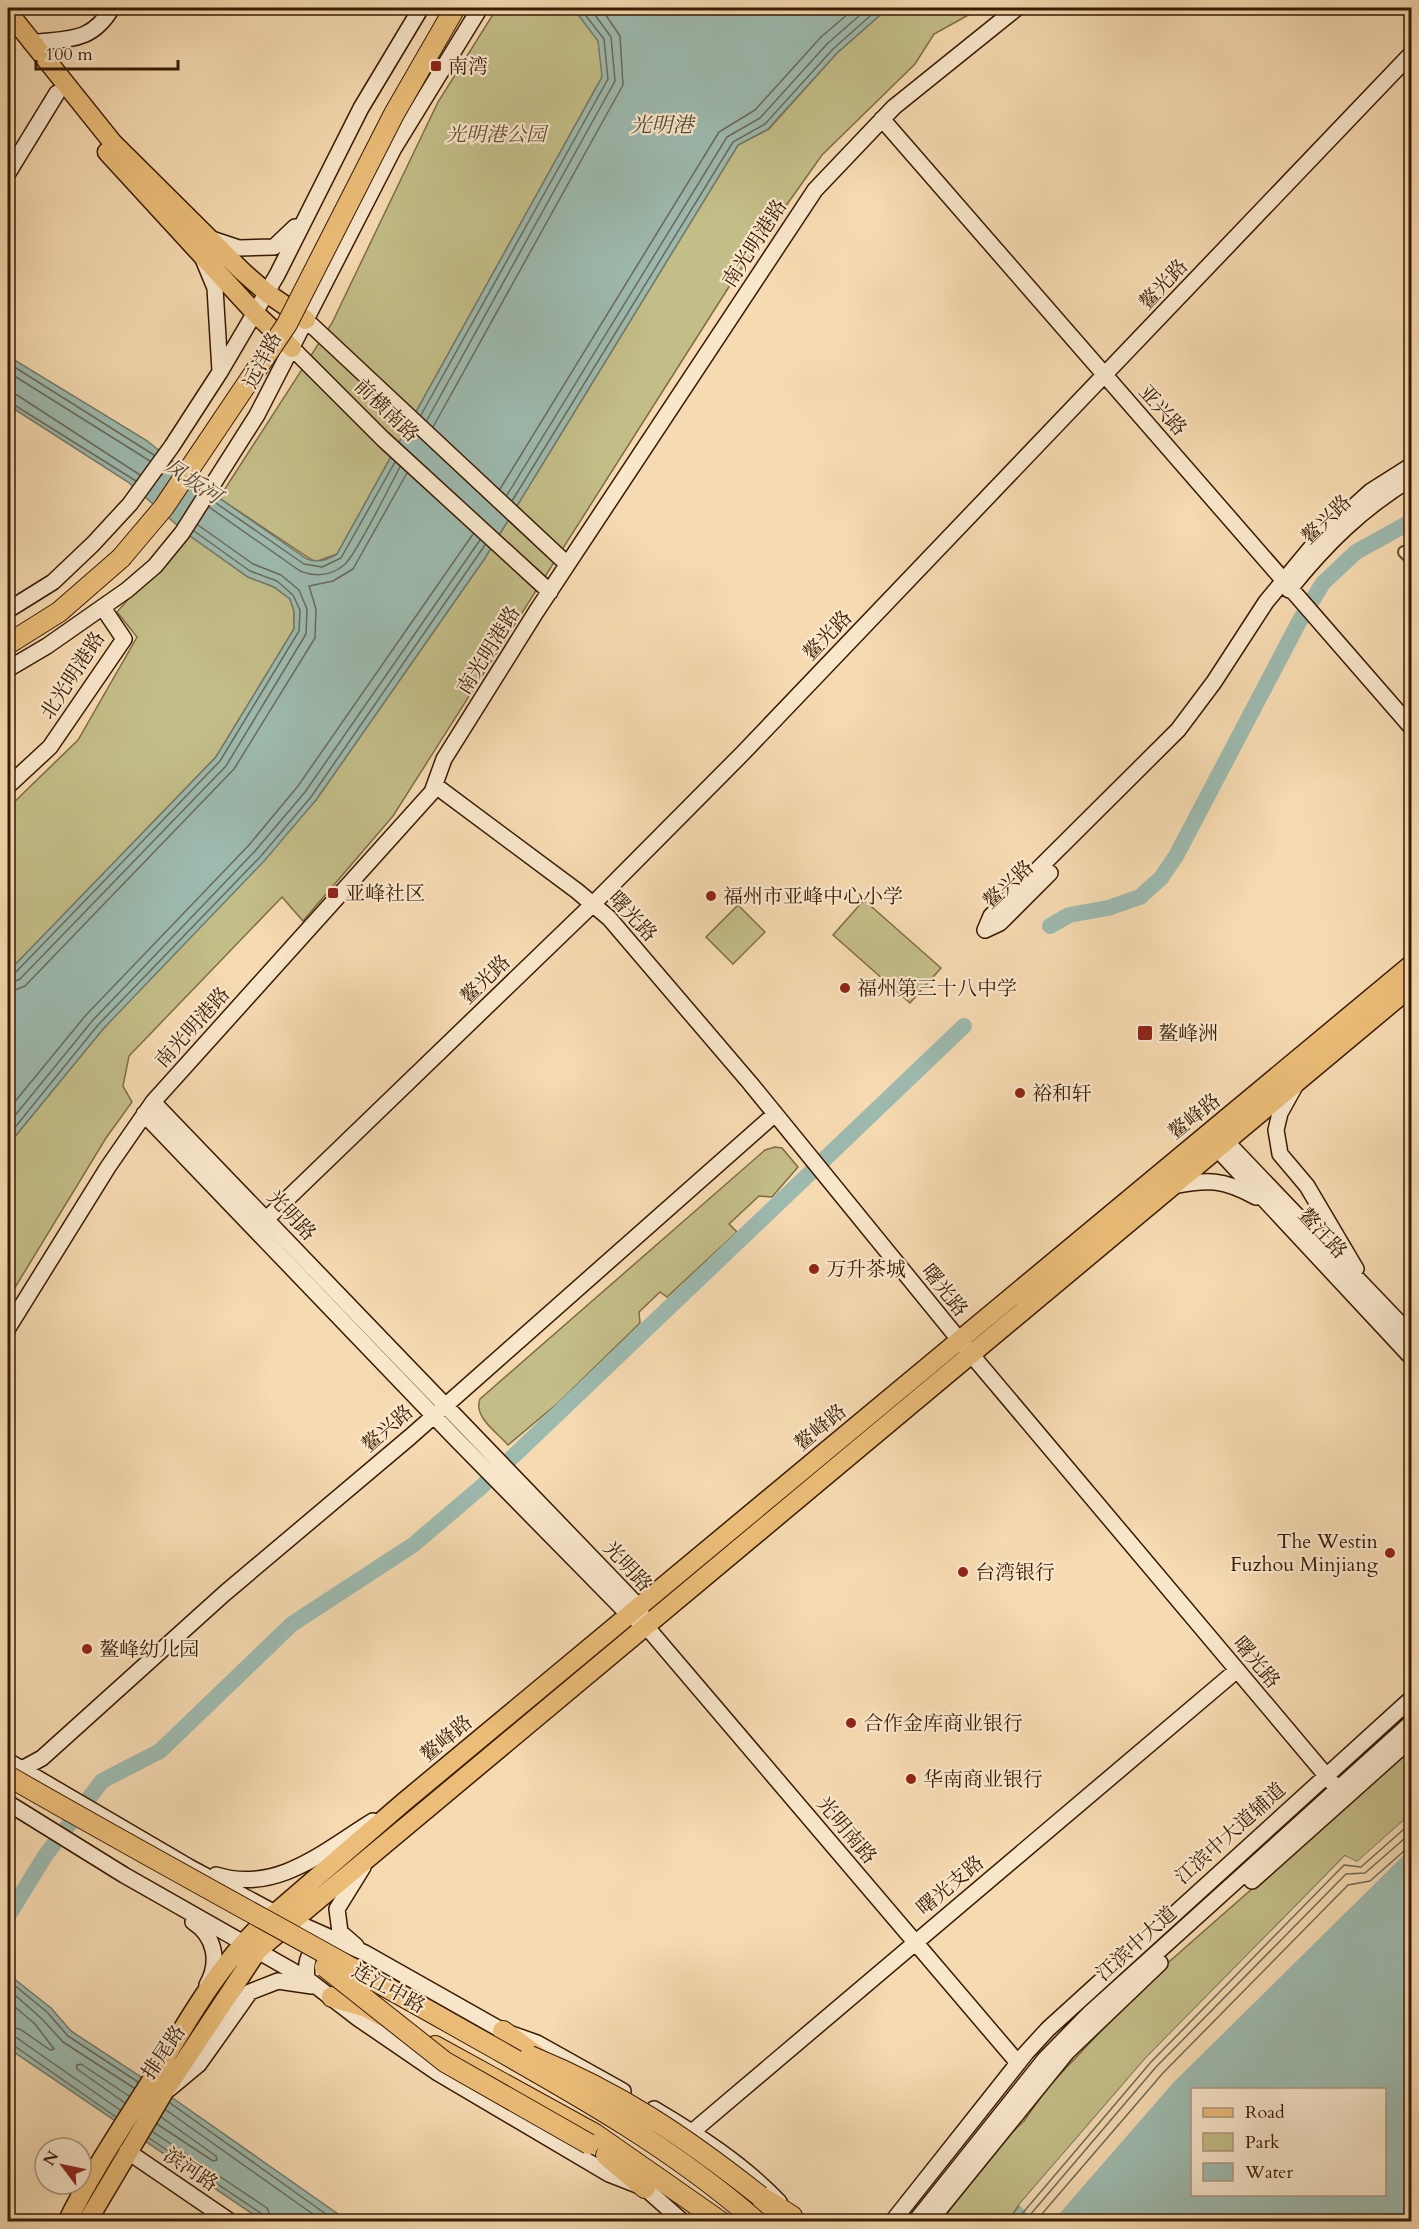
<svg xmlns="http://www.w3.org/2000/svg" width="1419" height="2229" font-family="Cardo,'Noto Serif SC',serif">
<rect width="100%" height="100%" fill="#f6dab1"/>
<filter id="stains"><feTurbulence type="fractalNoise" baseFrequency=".00333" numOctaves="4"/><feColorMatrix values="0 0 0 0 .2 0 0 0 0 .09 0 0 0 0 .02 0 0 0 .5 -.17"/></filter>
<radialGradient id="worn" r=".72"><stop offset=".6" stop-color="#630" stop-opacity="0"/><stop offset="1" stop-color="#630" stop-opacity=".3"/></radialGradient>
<path fill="#c3bd87" stroke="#7e6c45" stroke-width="1.5" d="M497,8h177l-72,69 -265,477 -22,8 -96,-64 113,-175 106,-221z
M888,8h93l-47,26 -19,30 -93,91 -90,127 -339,534 -90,105 -21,-24 -153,159 -6,30 9,16 -26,36 -98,161v-154l95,-116 213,-229 169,-242 253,-413 31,-16 68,-76z
M186,533l62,44 26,10 16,12 4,12v18l-78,128 -208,215v-164l70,-68 59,-103 -20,-25z
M864,900l77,68 -31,35 -77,-68z
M738,905l27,27 -32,32 -27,-27z
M775,1147l7,1 16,19 -26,30 -13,-1 -30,28 8,8 -70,65 -7,-5 -21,20 1,11 -82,80 -50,42c-11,-13 -35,-28 -28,-46l285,-249z
M1411,1749v65l-54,49 -12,-7 -199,202 -127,147 -11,16 -68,1 69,-87 15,-14 24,-34 106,-112z"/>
<path fill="#9dbaaf" stroke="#757a6a" stroke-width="1.5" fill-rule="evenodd" d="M573,8h315l-51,45 -69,76 -30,16 -253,413 -169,242 -51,60 -162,169 -95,116v-173l208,-215 78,-128v-18l-4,-12 -16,-12 -26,-10 -62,-44 -58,-51 -120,-77v-49l138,84 73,58 88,61c12,4 20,1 30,-5l265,-477 -4,-36z
M1411,1814v407l-403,1 11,-17 127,-147 199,-202 12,6zM1192,2090h192v104h-192z
M8,1974l43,34 20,23 93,61 184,129h-85l-255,-173z"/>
<path fill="#f6dab1" d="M1411,1814v34l-238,235 -120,138h-18l-16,-16 127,-147 199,-202 12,6z"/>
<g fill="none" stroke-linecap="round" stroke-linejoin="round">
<path stroke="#6a6a59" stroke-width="1.5" d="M8,363l146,92
M8,372l142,89
M8,393l9,2 123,80
M8,401l128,80
M421,415l187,-336 -4,-40 -24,-31
M427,420l188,-339 -4,-44 -21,-29
M433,427l190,-342 -3,-49 -19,-28
M500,489l219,-357 36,-22 66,-73 34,-29
M507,495l220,-358 33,-19 67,-74 41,-36
M213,501l91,63 18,3 19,-9 54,-96
M512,501l221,-359 32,-18 68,-75 46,-41
M209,507l91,64c15,6 31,5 44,-6 12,-9 46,-80 56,-98
M8,976l6,-2 206,-213 79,-130 1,-21 -7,-15 -16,-14 -27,-10 -56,-40
M8,984l12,-5 206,-213 80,-132 1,-25 -8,-19 -18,-15 -28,-11 -55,-39
M8,993l17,-7 209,-217 81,-131 1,-29 -7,-23 24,-5 20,-12 54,-96
M8,1110l78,-95 163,-170 49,-59 175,-252
M8,1124l85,-104 162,-169 50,-59 175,-252
M8,1136l90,-111 163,-169 50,-59 174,-252
M8,1980l39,32 21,24 70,46
M8,1989l33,29 22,24 71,46
M8,2001l27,23 19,25 -4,1 -30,-21 -12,-2
M8,2036l9,2 103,72
M8,2043l5,2 103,72
M125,2103l-48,-34v-4l4,-1 48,32
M170,2103l167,119
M166,2110l158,112
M157,2124l56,37 4,-1 -1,-4 -55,-39
M153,2132l114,76 6,14
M149,2138l113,76 3,8
M1015,2222l136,-160 193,-197 17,2 51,-45
M1024,2222l132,-155 190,-193 19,-1 47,-41
M1035,2222l128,-149 185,-188 22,-4 42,-37"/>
<path stroke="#9dbaaf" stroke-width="16" d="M1050,926l19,-11 39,-7 32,-11 21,-19 15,-22 123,-234 24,-39 33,-31 56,-31
M8,1916l37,-60 57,-75 58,-30 132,-127 121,-79 67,-57 484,-462"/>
<g stroke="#684a2e" stroke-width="14">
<path id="street" d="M1404,552l8,8"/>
</g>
<g stroke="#381a03" stroke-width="18">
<path id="secondary" d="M31,43c38,-5 60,0 81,-35
M882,119l530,609
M8,173l49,-80
M212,239l27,9 35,-1 21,-20
M203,259l12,29 5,83
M306,320l261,244
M292,348l91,91 167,153
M1289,590c36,-45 73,-82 123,-112
M8,610l45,-28 40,-38 37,-40 42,-58 48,-74 57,-97 84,-167 60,-100
M8,669l39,-23 80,-56 28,-24 27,-33 75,-118 137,-267 86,-140
M8,786l42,-39 74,-108 -21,-31
M436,786l141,105 32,27 141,165 220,270 375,445
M985,930l6,-14 187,-186 36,-48 52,-80 53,-64 52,-47 41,-26
M985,930l15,-7 50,-50
M1295,1086l-15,27 -4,17 4,24 27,32 49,83
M153,1102l466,484 20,21 3,9
M144,1114l313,326 172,175 16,10 373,438
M1219,1134l193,202
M1209,1140l203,218
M1173,1186c35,-7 50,-7 83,11
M256,1229l337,-325 149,-150 670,-701
M8,1328l100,-161 45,-65 279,-310 12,-33 92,-147 279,-422 79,-83 123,-99
M8,1761l181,106 86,46 90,40 138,78 34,12 86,48
M22,1769l20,-11 183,-165 185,-156 365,-323
M8,1803l116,72 183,104 52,40 79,54 171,101 36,14 38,34
M216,1875c61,19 108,-24 157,-54
M1252,1881l160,-143
M193,1922c22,14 27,40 14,63
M356,1946l-16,-14 -3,-23 26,-42
M307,1979c-2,-17 1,-29 17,-37
M169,2089l30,-25 51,-72 28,-11 34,5
M654,2109c44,26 90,56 125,93
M692,2132l544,-461
M127,2151l104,71
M892,2222l134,-169 22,-24 364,-331
M915,2222l130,-163 45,-46 322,-291
M929,2222l138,-170 93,-89"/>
</g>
<g stroke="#381a03" stroke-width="21">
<path id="primary" d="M8,12l105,131 130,129 24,21 39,27
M107,152l148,161 37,35
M67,2222c24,-49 54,-93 82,-138 33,-53 65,-113 110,-157l145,-125 1008,-838
M87,2222l77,-130 94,-142 1154,-964"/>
</g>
<g stroke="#381a03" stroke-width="22">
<path id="highway" d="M8,644l51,-32 62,-54
M332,1997l34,10 15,8
M503,2031l43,32
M435,2046l160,88 126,88
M606,2155l39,33
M730,2184l44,38
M760,2196l32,20"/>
</g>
<use href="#street" stroke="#f9e7cc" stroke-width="10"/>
<use href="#secondary" stroke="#f9e7cc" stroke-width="15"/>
<use href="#primary" stroke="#ebbd78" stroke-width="18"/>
<use href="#highway" stroke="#ebbd78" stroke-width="20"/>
<g stroke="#381a03" stroke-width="22" stroke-linecap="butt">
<path id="highway-bridge" d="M121,558l43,-51 123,-183 107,-210 61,-106
M8,1776c146,84 295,164 442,247 106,60 215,118 307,199
M325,1967l120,95 144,82
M530,2056c90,37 154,80 230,140"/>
</g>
<use href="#highway-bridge" stroke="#ebbd78" stroke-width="20"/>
</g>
<g fill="#8f2418" stroke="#f9e7cc" stroke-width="2">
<rect x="430" y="60" width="12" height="12" rx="3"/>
<rect x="327" y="887" width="12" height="12" rx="3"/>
<circle cx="711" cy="896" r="6"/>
<circle cx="845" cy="988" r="6"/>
<rect x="1137" y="1025" width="16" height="16" rx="3"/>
<circle cx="1020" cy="1093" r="6"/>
<circle cx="814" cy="1269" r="6"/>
<circle cx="1390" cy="1553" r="6"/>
<circle cx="963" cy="1572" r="6"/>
<circle cx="87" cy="1649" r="6"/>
<circle cx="851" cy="1723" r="6"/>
<circle cx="911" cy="1779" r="6"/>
</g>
<g text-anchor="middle" stroke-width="4.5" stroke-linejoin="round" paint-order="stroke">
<g font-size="20" fill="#381a03" stroke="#f9e7cc" text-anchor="start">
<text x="448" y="73">南湾</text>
<text x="345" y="900">亚峰社区</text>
<text x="723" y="903">福州市亚峰中心小学</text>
<text x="857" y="995">福州第三十八中学</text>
<text x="1158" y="1040">鳌峰洲</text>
<text x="1032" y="1100">裕和轩</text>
<text x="826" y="1276">万升茶城</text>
<text x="1378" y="1548" text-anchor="end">The Westin<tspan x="1378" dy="23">Fuzhou Minjiang</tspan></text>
<text x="975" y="1579">台湾银行</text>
<text x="99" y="1656">鳌峰幼儿园</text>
<text x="863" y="1730">合作金库商业银行</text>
<text x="923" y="1786">华南商业银行</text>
</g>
<g font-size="20" font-style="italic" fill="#624b2b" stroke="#f9e7cc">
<text x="496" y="141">光明港公园</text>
</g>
<g font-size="20" fill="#381a03" stroke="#f9e7cc">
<text transform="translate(754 243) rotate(-57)" y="7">南光明港路</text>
<text transform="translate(1163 284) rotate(-47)" y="7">鳌光路</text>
<text transform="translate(262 360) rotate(-63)" y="7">远洋路</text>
<text transform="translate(387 410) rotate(44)" y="7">前横南路</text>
<text transform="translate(1163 410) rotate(48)" y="7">亚兴路</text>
<text transform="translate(1326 519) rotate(-44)" y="7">鳌兴路</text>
<text transform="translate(827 635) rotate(-46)" y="7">鳌光路</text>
<text transform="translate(488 650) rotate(-58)" y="7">南光明港路</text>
<text transform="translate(72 675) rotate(-57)" y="7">北光明港路</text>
<text transform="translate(1008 884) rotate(-43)" y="7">鳌兴路</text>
<text transform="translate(633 916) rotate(47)" y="7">曙光路</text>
<text transform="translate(485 979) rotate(-44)" y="7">鳌光路</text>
<text transform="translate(192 1027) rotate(-48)" y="7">南光明港路</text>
<text transform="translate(1194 1116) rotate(-39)" y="7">鳌峰路</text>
<text transform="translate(292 1215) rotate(47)" y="7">光明路</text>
<text transform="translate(1323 1233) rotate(47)" y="7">鳌江路</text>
<text transform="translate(945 1290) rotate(51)" y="7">曙光路</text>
<text transform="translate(820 1427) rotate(-40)" y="7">鳌峰路</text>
<text transform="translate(387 1428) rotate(-41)" y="7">鳌兴路</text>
<text transform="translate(628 1566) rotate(47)" y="7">光明路</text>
<text transform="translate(1257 1662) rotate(50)" y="7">曙光路</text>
<text transform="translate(446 1738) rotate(-40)" y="7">鳌峰路</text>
<text transform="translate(847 1830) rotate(50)" y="7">光明南路</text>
<text transform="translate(1230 1833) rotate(-42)" y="7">江滨中大道辅道</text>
<text transform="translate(950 1885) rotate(-40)" y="7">曙光支路</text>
<text transform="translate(1136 1943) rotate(-42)" y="7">江滨中大道</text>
<text transform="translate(389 1988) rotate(29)" y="7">连江中路</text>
<text transform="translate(163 2052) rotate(-56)" y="7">排尾路</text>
<text transform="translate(191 2169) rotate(34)" y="7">滨河路</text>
</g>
<g font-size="21" font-style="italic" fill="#564a37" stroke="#f9e7cc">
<text x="662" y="132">光明港</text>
<text transform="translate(193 481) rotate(34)" y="7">凤坂河</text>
</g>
</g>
<rect width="1419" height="2229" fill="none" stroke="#f6dab1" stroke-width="30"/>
<rect x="9" y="9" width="1401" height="2211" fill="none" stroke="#381a03" stroke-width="3"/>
<rect x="15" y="15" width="1389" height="2199" fill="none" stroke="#381a03" stroke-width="1.5"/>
<rect x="1191" y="2088" width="195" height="108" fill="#f9e7cc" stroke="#ac957c" stroke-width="1.5"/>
<rect x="1203" y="2108" width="30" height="9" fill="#ebbd78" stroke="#ac957c" stroke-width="1.5"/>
<text x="1245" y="2118" font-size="18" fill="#381a03">Road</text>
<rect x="1203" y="2133" width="30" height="18" fill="#c3bd87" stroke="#ac957c" stroke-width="1.5"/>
<text x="1245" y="2148" font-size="18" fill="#381a03">Park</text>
<rect x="1203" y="2163" width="30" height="18" fill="#9dbaaf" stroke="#ac957c" stroke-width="1.5"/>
<text x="1245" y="2178" font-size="18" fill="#381a03">Water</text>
<g transform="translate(63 2166) rotate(302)"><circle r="28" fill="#f9e7cc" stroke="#ac957c" stroke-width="1.5"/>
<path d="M0-4.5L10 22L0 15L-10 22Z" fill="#8f2418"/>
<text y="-9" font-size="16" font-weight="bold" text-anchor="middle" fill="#381a03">N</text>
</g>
<path d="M36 60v9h142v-9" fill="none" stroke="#381a03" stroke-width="3"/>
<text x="45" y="60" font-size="18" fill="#381a03" stroke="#f9e7cc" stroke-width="4.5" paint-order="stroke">100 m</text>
<rect width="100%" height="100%" filter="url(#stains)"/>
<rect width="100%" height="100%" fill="url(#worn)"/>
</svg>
